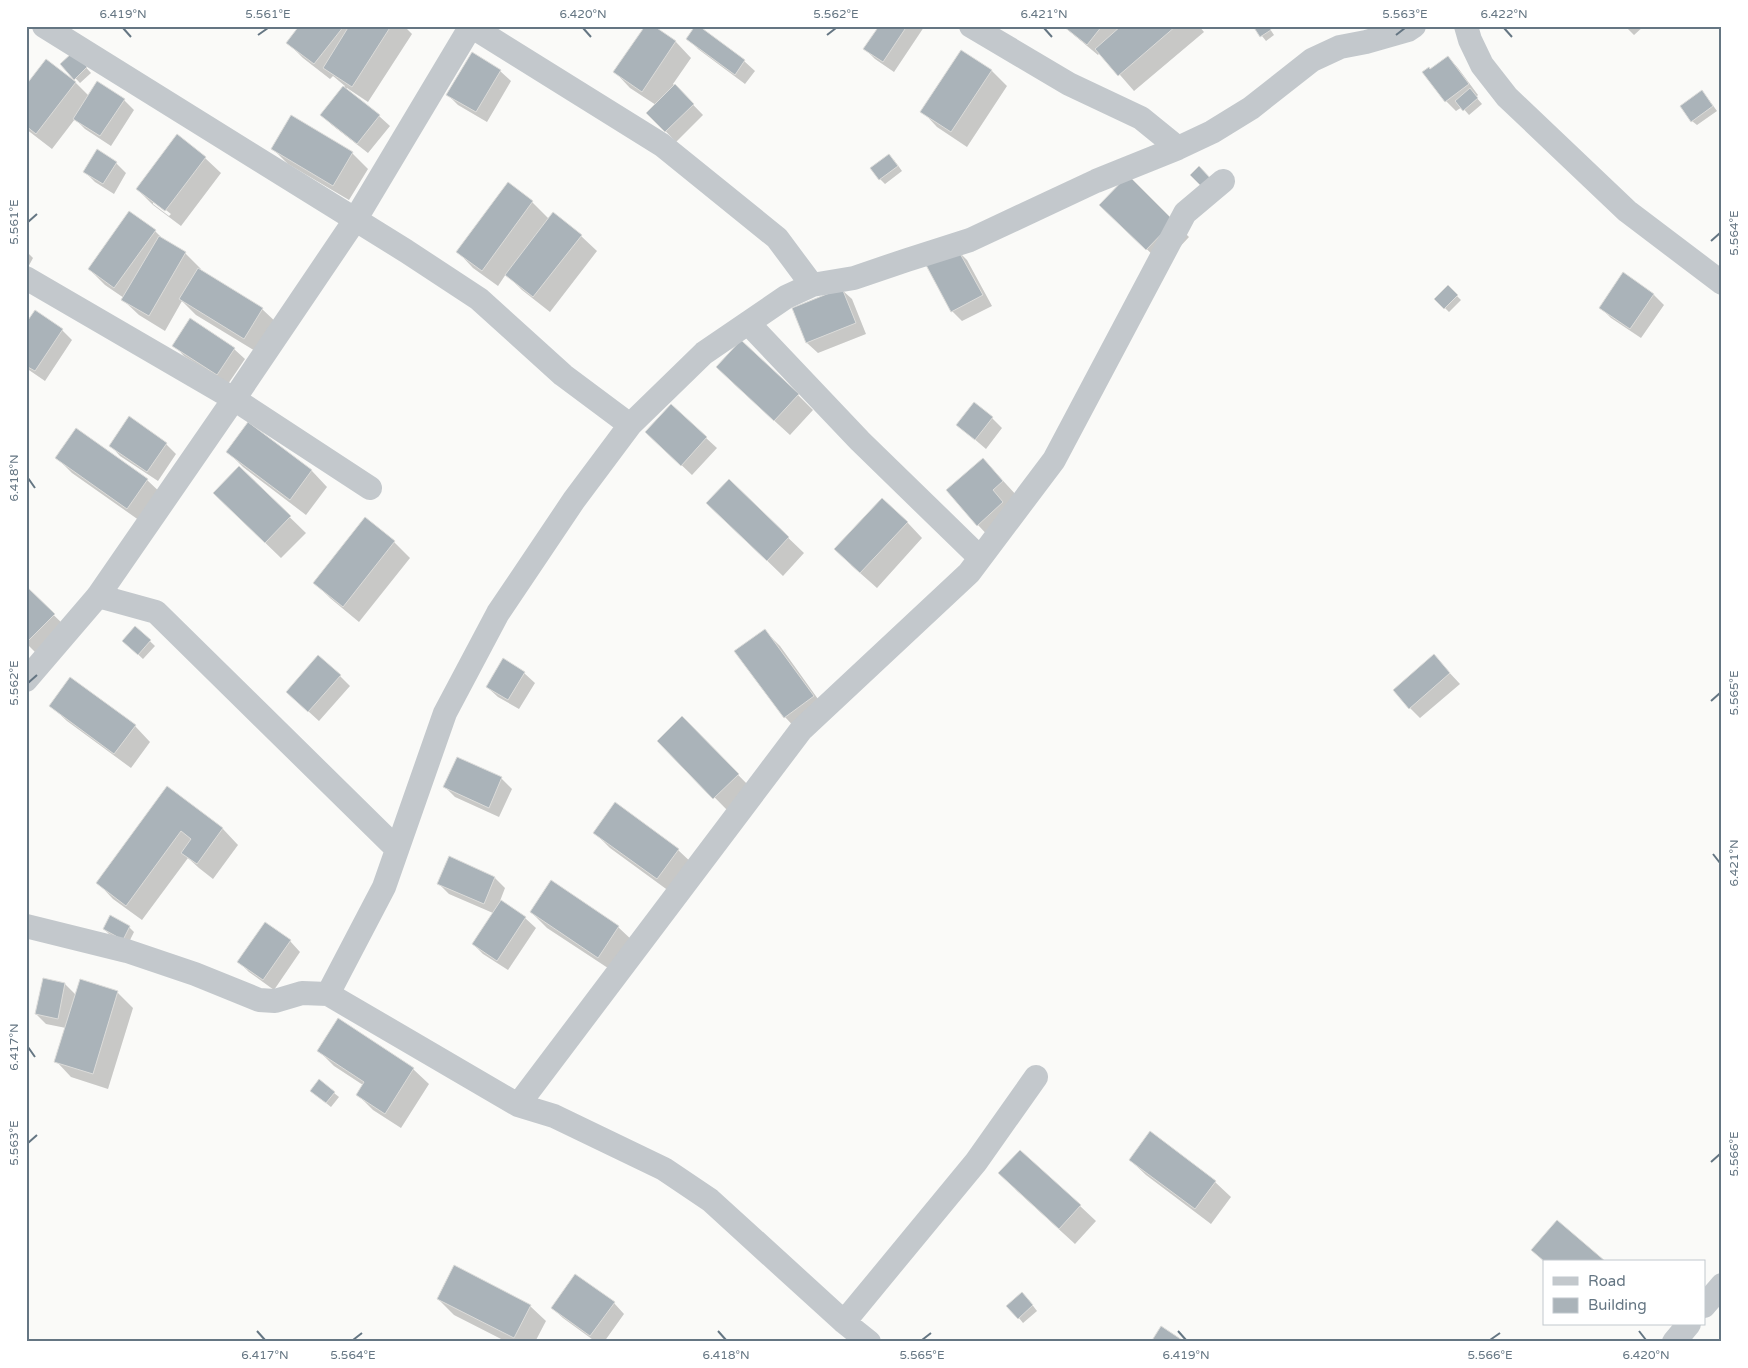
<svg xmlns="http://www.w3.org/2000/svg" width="1748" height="1368" font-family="'Varela Round',sans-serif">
<rect width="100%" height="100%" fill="#fafaf8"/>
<path fill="#0003" fill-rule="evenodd" d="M301,26h103l8,8 -44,68 -21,-14 -1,2 33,26 11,10 -22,27 -36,-28 -10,-10 23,-29 -12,-10 -3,3 -27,-21 -15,-15z
M652,26l24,16 15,16 -18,26 30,31 -27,27 -28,-29 8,-8 -26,-17 -15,-16z
M697,26l47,35 11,10 -10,13 -47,-35 -10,-11z
M880,26l44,1 -30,45 -19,-13 -10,-10z
M1063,26h57l-4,4 7,-4h76l5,6 -70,59 -34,-39 -2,3z
M1254,26h14l6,9 -8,6z
M1625,26h19l-10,9z
M962,51l30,20 15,15 -40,61 -30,-20 -15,-16z
M73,53l18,20 -11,10 -18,-19z
M1448,57l10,11 20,27 -2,2 6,7 -13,11 -7,-8 -6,4 -10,-10 -16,-31z
M500,71l11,10 -24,41 -29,-17 -10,-10z
M75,82l14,14 35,4 10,10 -23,36 -26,-17 -10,-10 -23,30 -26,-20v-42z
M1706,96l11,15 -20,14 -5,-4z
M273,149l79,4 16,16 -19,31 -61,-36z
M205,158l16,15 -40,53 -28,-21 -16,-16zM153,200l18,14 -2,2 -16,-12z
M894,160l8,11 -17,13 -5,-5z
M116,163l10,10 -12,21 -19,-12 -11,-11z
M508,184l24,18 17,17 32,17 16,15 -47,61 -28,-22 -16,-16 -8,12 -25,-18 -15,-16z
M1117,220l57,2 15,15 -26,28z
M155,231l11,11 19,11 16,16 -1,2 62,38 16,15 -18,30 -64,-39 -14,-14 -17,30 -26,-16 -16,-15 1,-2 -19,-13 -16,-16z
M957,250l10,10 25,46 -30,15 -10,-10z
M26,251l7,7 -7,13z
M1624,274l30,21 10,10 -23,33 -30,-20 -10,-10z
M1448,287l13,13 -12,12 -13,-13z
M841,289l11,10 14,35 -48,19 -11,-10 -14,-35z
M26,325l36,5 10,10 -27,41 -19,-13z
M174,345l60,4 11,10 -17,25 -44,-28z
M733,383l65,12 15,15 -23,25z
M671,406l46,42 -25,27 -35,-33z
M992,418l10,10 -16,21 -28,-24z
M248,424l64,47 15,16 -21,28 -63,-48 -16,-16z
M166,444l10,10 -18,27 -38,-25 -10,-11z
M57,458l90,22 16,15 -20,28 -71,-50z
M983,459l35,38 -25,44 -15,-16z
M239,468l67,65 -25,25 -51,-49z
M729,481l75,72 -21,23 -59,-57z
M365,519l29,23 16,16 -51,64 -29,-24 -16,-16z
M907,522l15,16 -45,50 -26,-23z
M26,588l43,42 -27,29 -16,-16z
M136,628l19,18 -12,13 -15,-14z
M765,631l15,15 48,67 -28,20 -15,-16z
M1434,656l26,28 -40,34 -10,-10z
M524,673l11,10 -16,26 -21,-12 -11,-10z
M340,676l10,10 -31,35 -21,-19z
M51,706l84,20 15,16 -19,26 -64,-47z
M682,718l71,72 -23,23 -71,-72z
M501,778l11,11 -13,28 -44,-20 -10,-10z
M167,788l56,41 15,16 -25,34 -14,-11 -11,-10 -46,62 -29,-21 -15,-16z
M615,804l63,46 16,15 -21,29 -63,-46 -15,-15z
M450,858l45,20 10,10 -5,13 25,17 11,10 -28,42 -25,-16 -10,-10 20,-31 -44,-19 -10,-10z
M531,912l87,15 16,15 -20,30 -67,-44z
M265,923l25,18 10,11 -26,38 -25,-18 -10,-10z
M129,927l5,5 -6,12 -19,-10 -5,-5z
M44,979l21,5 11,11 4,-14 38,12 15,15 -25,81 -37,-12 -15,-16 10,-33 -20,-4 -10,-10z
M319,1051l94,18 16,15 -28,44 -28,-18 -16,-16 6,-9 -29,-19z
M334,1093l5,4 -8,10 -15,-12z
M1130,1160l85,22 16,15 -20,27 -65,-49z
M1015,1189l65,17 16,15 -21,23z
M1027,1298l10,13 -14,12 -4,-5z
M438,1299l92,7 16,15 -11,21h-28l-53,-27z
M614,1303l10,11 -20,28h-8l-33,-24 -11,-10z"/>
<path fill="#aab3b9" stroke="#dcdcda" d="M299,26h45l-30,38 -28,-21z
M349,26h42l-39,61 -29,-19z
M645,26h9l22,15 -34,51 -29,-20z
M695,26h4l46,34 -10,15 -49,-36z
M879,26h28l-24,36 -20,-13z
M1063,26h39l-15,19z
M1121,26h55l-58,50 -23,-27z
M1253,26h15l3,4 -11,7z
M961,50l31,20 -41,62 -31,-20z
M73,52l14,15 -13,13 -14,-16z
M472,52l29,18 -25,42 -30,-17z
M1448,56l21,28 -24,18 -23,-30 7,-5 1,2z
M46,59l30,23 -40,52 -10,-8v-41z
M97,81l28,18 -25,37 -27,-17z
M675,84l19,20 -29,28 -19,-19z
M343,86l37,29 -23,29 -37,-29z
M1470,88l8,10 -15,13 -8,-10z
M1702,90l11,16 -22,16 -11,-16z
M291,115l62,37 -20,34 -62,-37z
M177,134l29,23 -41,54 -29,-22z
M97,149l20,13 -14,22 -20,-12z
M889,154l9,12 -19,14 -9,-12z
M1199,166l13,14 -9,8 -13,-13z
M1128,175l46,46 -28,29 -47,-45z
M508,182l25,19 -51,70 -26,-19z
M129,211l27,19 -42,58 -26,-19z
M553,212l29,23 -49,62 -28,-22z
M159,236l27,16 -37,64 -28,-16z
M957,248l26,47 -32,17 -25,-47z
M198,268l65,40 -19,31 -65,-40z
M1623,272l31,22 -24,35 -31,-21z
M1448,285l10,10 -14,14 -10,-10z
M842,288l14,35 -50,20 -14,-35z
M35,310l28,19 -28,42 -9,-5v-43z
M190,318l45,30 -18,27 -45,-29z
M741,340l58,54 -25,27 -58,-54z
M974,402l19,15 -18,23 -19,-15z
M671,404l36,33 -26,29 -36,-34z
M129,416l38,27 -20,29 -38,-26z
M248,422l64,48 -22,30 -64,-48z
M76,428l72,51 -21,30 -72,-51z
M983,458l20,23 -10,9 10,12 -26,24 -31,-36z
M239,466l52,50 -26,27 -52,-50z
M729,479l60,58 -22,24 -61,-58z
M882,498l26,24 -48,51 -26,-24z
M365,517l30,24 -52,66 -30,-24z
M26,586l29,28 -29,29z
M135,626l16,14 -13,15 -16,-14z
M765,629l49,67 -30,22 -50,-67z
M1434,654l16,19 -41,36 -16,-19z
M318,655l23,20 -33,37 -22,-20z
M503,658l22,14 -17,28 -22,-13z
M70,677l66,48 -22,29 -65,-48z
M682,716l57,58 -26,25 -56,-58z
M457,757l45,20 -13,31 -46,-21z
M167,786l56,42 -26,36 -16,-11 10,-14 -10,-8 -55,75 -30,-23z
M615,802l64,47 -22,30 -64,-46z
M449,856l46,21 -11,27 -47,-20z
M551,880l68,46 -21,32 -68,-46z
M501,900l25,17 -29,44 -25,-17z
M110,915l20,11 -7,14 -20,-11z
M265,922l26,18 -28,40 -26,-18z
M43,978l22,5 -7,36 -23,-5z
M80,979l38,12 -25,83 -39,-12z
M338,1018l76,50 -29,46 -29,-19 8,-13 -47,-31z
M319,1079l16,13 -9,11 -16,-12z
M1150,1131l66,50 -21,28 -66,-49z
M1020,1150l61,55 -22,24 -61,-56z
M1557,1220l48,41 -1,1h-59l-14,-12z
M454,1265l77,40 -17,33 -77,-39z
M575,1274l40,28 -25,34 -39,-28z
M1022,1292l11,13 -15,14 -12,-13z
M1161,1326l24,16h-34z"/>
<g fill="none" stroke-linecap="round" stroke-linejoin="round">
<path stroke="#c3c8cc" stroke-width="24" d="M44,26l362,225 73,48 84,76 67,50
M971,26l98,58 72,34 37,30
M1466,26l4,14 12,25 25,32 120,114 95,72
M26,278l208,121 136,89
M812,285l42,-7 53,-18 63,-20 126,-59 82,-33 34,-16 39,-24 61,-48 28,-13 26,-5 42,-12 6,-4
M748,323l112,118 113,110
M98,596l58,16 240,236
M26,680l72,-84 136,-197 121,-179 116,-194
M26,926l101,25 68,23 64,26 16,1 27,-8 26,1 190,111 36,11 110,53 46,31 134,122 25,20
M328,994l56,-107 61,-174 53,-100 76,-113 56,-75 74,-72 82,-56 26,-12 -35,-47 -115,-93 -191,-119
M518,1105l283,-375 168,-157 85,-113 131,-247 38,-32
M1704,1306l18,-21
M844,1322l132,-160 60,-85
M1674,1342l15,-18"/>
</g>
<path fill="none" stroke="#657683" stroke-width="2" d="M123,28l8,9M583,28l8,9M1044,28l8,9M1504,28l8,9M258,35l10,-7M827,35l9,-7M1396,35l9,-7M28,222l9,-8M1711,241l9,-8M28,478l7,10M28,683l9,-8M1711,701l9,-8M1713,854l7,9M28,1047l7,10M28,1143l9,-8M1711,1162l9,-8M257,1331l8,9M718,1331l8,9M1178,1331l8,9M1639,1331l7,9M353,1340l9,-7M922,1340l9,-7M1490,1340l10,-7"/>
<rect width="1748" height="1368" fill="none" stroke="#ffffff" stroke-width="55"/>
<rect x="1543" y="1260" width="162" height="65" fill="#ffffff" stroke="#c1c8cd"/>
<rect x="1553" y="1277" width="25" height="8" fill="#c3c8cc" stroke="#c1c8cd"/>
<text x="1588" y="1286" font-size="15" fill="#657683">Road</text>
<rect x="1553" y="1298" width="25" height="15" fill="#aab3b9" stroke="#c1c8cd"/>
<text x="1588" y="1310" font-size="15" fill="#657683">Building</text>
<rect x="28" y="28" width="1692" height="1312" fill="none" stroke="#657683" stroke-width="2"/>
<g font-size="12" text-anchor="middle" fill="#657683">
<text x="123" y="18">6.419°N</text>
<text x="268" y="18">5.561°E</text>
<text x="583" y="18">6.420°N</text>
<text x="836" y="18">5.562°E</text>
<text x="1044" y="18">6.421°N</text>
<text x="1405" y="18">5.563°E</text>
<text x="1504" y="18">6.422°N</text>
<text transform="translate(14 222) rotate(-90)" y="4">5.561°E</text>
<text transform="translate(1734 233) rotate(-90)" y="4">5.564°E</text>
<text transform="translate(14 478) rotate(-90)" y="4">6.418°N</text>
<text transform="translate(14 683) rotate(-90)" y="4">5.562°E</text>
<text transform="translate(1734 693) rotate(-90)" y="4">5.565°E</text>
<text transform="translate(1734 863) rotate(-90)" y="4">6.421°N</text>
<text transform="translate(14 1047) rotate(-90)" y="4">6.417°N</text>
<text transform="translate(14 1143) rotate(-90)" y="4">5.563°E</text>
<text transform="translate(1734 1154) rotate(-90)" y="4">5.566°E</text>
<text x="265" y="1359">6.417°N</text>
<text x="353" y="1359">5.564°E</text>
<text x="726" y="1359">6.418°N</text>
<text x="922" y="1359">5.565°E</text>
<text x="1186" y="1359">6.419°N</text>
<text x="1490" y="1359">5.566°E</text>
<text x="1646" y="1359">6.420°N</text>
</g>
</svg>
